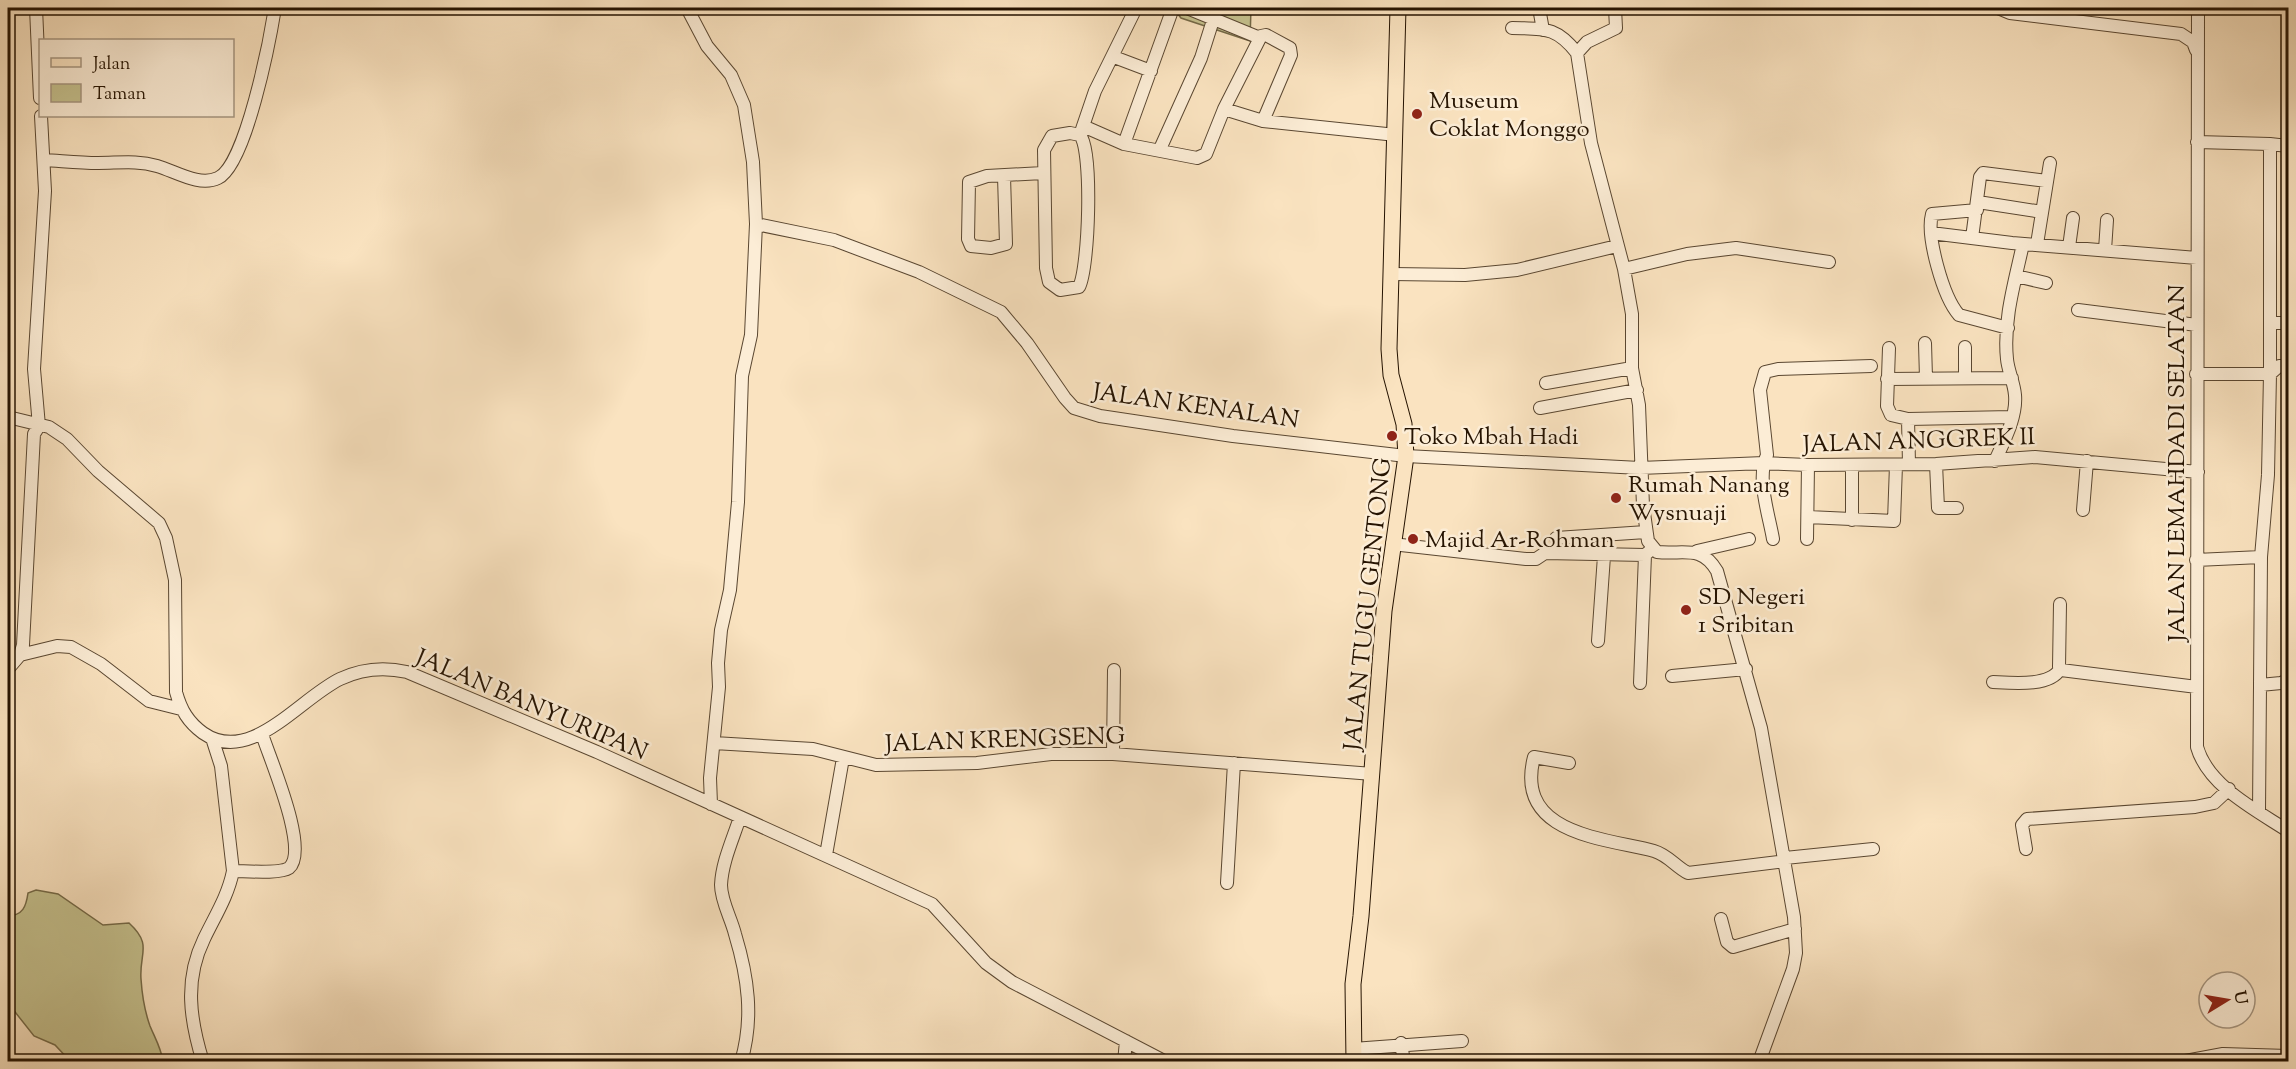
<svg xmlns="http://www.w3.org/2000/svg" width="2296" height="1069" font-family="'Sorts Mill Goudy',serif">
<rect width="100%" height="100%" fill="#fae3c0"/>
<filter id="stains"><feTurbulence type="fractalNoise" baseFrequency=".00333" numOctaves="4"/><feColorMatrix values="0 0 0 0 .2 0 0 0 0 .09 0 0 0 0 .02 0 0 0 .5 -.17"/></filter>
<radialGradient id="worn" r=".72"><stop offset=".6" stop-color="#630" stop-opacity="0"/><stop offset="1" stop-color="#630" stop-opacity=".3"/></radialGradient>
<path fill="#c5c18e" stroke="#756a48" stroke-width="1.5" d="M1173,8h78l-1,33 -69,-23z
M36,890l22,4 45,31 26,-2c24,22 10,30 12,56 1,15 4,33 9,47 5,12 11,22 13,35h-93l-15,-16 -21,-9 -26,-33v-87c15,-1 18,-9 20,-23z"/>
<g fill="none" stroke-linecap="round" stroke-linejoin="round">
<g stroke="#5a4731" stroke-width="14">
<path id="minor" d="M36,8l4,90
M687,8l20,38 24,29 13,30 9,57 3,62 -5,111 -9,41 -4,126 -8,88 -9,40 -3,33 1,24 -9,91 1,26
M1187,8l73,30
M1539,8l4,22
M1615,8l1,20 -29,14 -10,11 14,90 33,126 8,45v54l7,37 4,101 5,35 9,11c26,3 44,-8 60,19l44,157 33,189 2,36 -3,16 -34,93
M1998,8l12,5 171,21 12,8 3,8
M2198,8l-1,739c11,39 59,63 91,84
M1512,28c32,1 44,-2 65,25
M1114,57l37,14
M1224,109l37,-73 5,-1 24,13 1,7 -28,66
M1083,126l41,18 73,14 9,-4 18,-45 39,12 133,14
M1080,135l-10,-2 -18,3 -8,14 2,118 3,14 11,8 19,-3c10,-19 14,-136 1,-152l15,-44 41,-83
M2197,142l73,2v230l-2,101 -7,82 -2,255
M1124,144l49,-136
M2270,144l18,2
M1160,149l41,-91 13,-41
M44,160c18,1 36,3 54,3 21,0 39,-3 59,3 18,5 42,21 61,12 28,-13 52,-139 57,-170
M1004,176l2,68 -15,4 -20,-2 -3,-7 1,-57 18,-6 56,-3
M1978,202l64,10
M1977,210l-45,4c-6,22 11,83 27,101l49,13
M756,224l78,16 85,32 82,40 26,31 38,55 9,10 26,8 133,20 173,20 234,12 124,-5 44,2 128,-1 99,-7 163,15
M1931,233l81,10 185,15
M1972,238l8,-61 3,-4 64,8
M2037,244l13,-81
M2069,247l4,-29
M2105,250l2,-30
M1624,269l63,-15 49,-6 93,14
M1392,274l73,1 52,-5 100,-24
M2016,276l30,7
M2078,310l119,15
M2270,323h18
M1925,343l1,35
M1965,347v31
M1889,348l-2,58 4,9 17,4 104,-2
M2196,374h74l9,-8h9
M1887,379l125,-1
M1546,383l86,-15
M1540,408l97,-18
M8,417l41,10 18,12 31,32 61,52 7,15 9,42 1,112c5,18 12,30 27,41 47,33 96,-34 137,-54 21,-10 45,-12 67,-7l190,80 335,152 54,59 26,19 154,80
M1908,419l1,45
M1995,461c9,-20 22,-44 20,-66 -1,-13 -7,-24 -8,-36 -4,-39 8,-78 16,-115
M1936,464l2,44h19
M1852,465v55
M2083,510l4,-49
M1808,517l86,4 2,-56
M1556,538l90,-6
M1773,539c-4,-24 -17,-61 -6,-84l-7,-65 5,-18 13,-3 93,-3
M1807,539l1,-74
M1392,544l134,15h10l9,-6 100,2 7,-6
M1697,551l52,-12
M2196,560l65,-3
M2060,604l-1,63 2,3 136,17
M1598,641l6,-85
M20,655l37,-9 14,1 30,17 48,37 32,8
M8,669l12,-14 3,-10 11,-211 5,-8 -5,-57 11,-178 -4,-75
M1672,676l74,-7
M1993,682c19,1 57,5 67,-13
M1640,683l5,-128
M2260,685l21,-2 7,-3
M714,743l99,6 63,16 101,-2 74,-9h62l260,20
M1113,754l1,-84
M1569,763l-35,-6c-20,78 71,81 120,94 14,4 22,16 34,22l98,-12
M740,817c-7,22 -18,45 -19,68 0,16 10,33 14,49 13,43 19,84 6,128
M2026,849l-4,-24 5,-6 168,-12 19,-4 15,-14
M826,855l17,-97
M1785,858l88,-9
M233,871c12,0 47,3 56,-3 21,-18 -20,-111 -27,-134
M1227,883l7,-120
M1721,919l6,23 6,5 62,-18
M1401,1043l3,19
M1353,1049l109,-8
M203,1062c-13,-42 -19,-82 1,-123 11,-23 24,-43 29,-68l-12,-105 -9,-28
M1124,1062l2,-21
M2180,1062l43,-8 65,2"/>
</g>
<g stroke="#251301" stroke-width="17">
<path id="major" d="M1354,1062l-1,-78 8,-68 23,-305 22,-155 -2,-32 -13,-49 -2,-26 9,-341"/>
</g>
<use href="#minor" stroke="#fcedd6" stroke-width="12"/>
<use href="#major" stroke="#fae3c0" stroke-width="15"/>
</g>
<g fill="#8f2418" stroke="#fcedd6" stroke-width="2">
<circle cx="1417" cy="114" r="6"/>
<circle cx="1392" cy="436" r="6"/>
<circle cx="1616" cy="498" r="6"/>
<circle cx="1413" cy="539" r="6"/>
<circle cx="1686" cy="610" r="6"/>
</g>
<g text-anchor="middle" stroke-width="5" stroke-linejoin="round" paint-order="stroke">
<g font-size="24" fill="#251301" stroke="#fcedd6" text-anchor="start">
<text x="1429" y="108">Museum<tspan x="1429" dy="28">Coklat Monggo</tspan></text>
<text x="1404" y="444">Toko Mbah Hadi</text>
<text x="1628" y="492">Rumah Nanang<tspan x="1628" dy="28">Wysnuaji</tspan></text>
<text x="1425" y="547">Majid Ar-Rohman</text>
<text x="1698" y="604">SD Negeri<tspan x="1698" dy="28">1 Sribitan</tspan></text>
</g>
<g font-size="24" fill="#251301" stroke="#fcedd6">
<text transform="translate(1196 405) rotate(8)" y="8">JALAN KENALAN</text>
<text transform="translate(1919 440) rotate(-2)" y="8">JALAN ANGGREK II</text>
<text transform="translate(2176 463) rotate(-90)" y="8">JALAN LEMAHDADI SELATAN</text>
<text transform="translate(1367 604) rotate(-84)" y="8">JALAN TUGU GENTONG</text>
<text transform="translate(532 704) rotate(23)" y="8">JALAN BANYURIPAN</text>
<text transform="translate(1005 739) rotate(-2)" y="8">JALAN KRENGSENG</text>
</g>
</g>
<rect width="2296" height="1069" fill="none" stroke="#fae3c0" stroke-width="30"/>
<rect x="9" y="9" width="2278" height="1051" fill="none" stroke="#251301" stroke-width="3"/>
<rect x="15" y="15" width="2266" height="1039" fill="none" stroke="#251301" stroke-width="1.5"/>
<rect x="39" y="39" width="195" height="78" fill="#fcedd6" stroke="#a69681" stroke-width="1.5"/>
<rect x="51" y="58" width="30" height="9" fill="#fae3c0" stroke="#a69681" stroke-width="1.5"/>
<text x="93" y="69" font-size="18" fill="#251301">Jalan</text>
<rect x="51" y="84" width="30" height="18" fill="#c5c18e" stroke="#a69681" stroke-width="1.5"/>
<text x="93" y="99" font-size="18" fill="#251301">Taman</text>
<g transform="translate(2227 1000) rotate(79)"><circle r="28" fill="#fcedd6" stroke="#a69681" stroke-width="1.5"/>
<path d="M0-4.5L10 22L0 15L-10 22Z" fill="#8f2418"/>
<text y="-9" font-size="16" font-weight="bold" text-anchor="middle" fill="#251301">U</text>
</g>
<rect width="100%" height="100%" filter="url(#stains)"/>
<rect width="100%" height="100%" fill="url(#worn)"/>
</svg>
